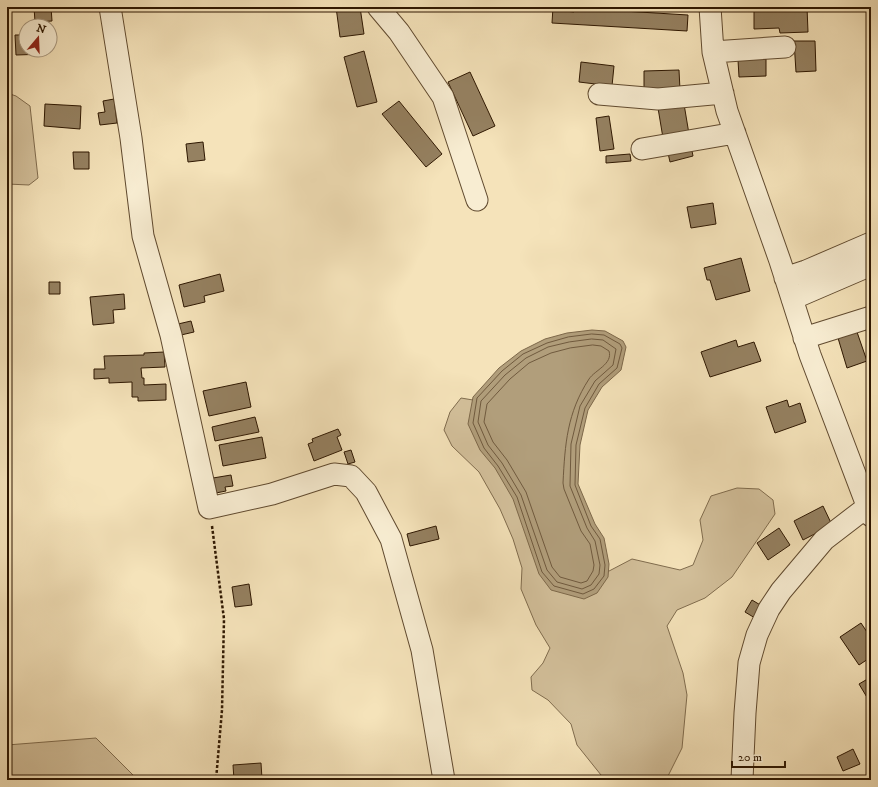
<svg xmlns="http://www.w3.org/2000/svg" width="878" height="787" font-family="'IM FELL DW Pica',serif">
<rect width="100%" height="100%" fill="#f5e3ba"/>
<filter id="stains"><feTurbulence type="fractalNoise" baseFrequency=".005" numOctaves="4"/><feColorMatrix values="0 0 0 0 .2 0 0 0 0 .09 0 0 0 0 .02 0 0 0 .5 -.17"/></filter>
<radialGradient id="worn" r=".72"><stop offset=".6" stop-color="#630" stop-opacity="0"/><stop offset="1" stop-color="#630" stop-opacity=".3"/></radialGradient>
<path fill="#d3c09b" stroke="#806c4e" d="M7,93l9,3 14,10 8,72 -9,7 -22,-1z
M461,398l36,6 93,177 42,-22 48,11 13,-5 10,-25 -3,-20 11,-24 26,-8 22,1 14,11 2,14 -43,63 -27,21 -28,12 -10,16 16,47 4,22 -5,53 -16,32h-61l-28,-35 -6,-21 -23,-24 -16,-10 -1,-13 12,-14 7,-15 -14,-23 -15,-36 1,-21 -9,-29 -13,-30 -21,-37 -27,-26 -8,-16 6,-18z
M96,738l42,42h-131v-35z"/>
<path fill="#b19e7b" stroke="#7d684a" d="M592,330l13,1 18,10 3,6 -5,23 -19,17 -14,23 -8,35 -2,39 17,40 9,14 5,26 -1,13 -11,16 -13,6 -33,-9 -12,-16 -26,-75 -18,-31 -15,-18 -12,-26 5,-27 26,-29 22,-17 24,-12 22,-6z"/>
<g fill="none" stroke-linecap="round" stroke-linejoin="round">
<path stroke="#705a3e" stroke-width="1" d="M592,334l12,1 16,9 2,4 -5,20 -18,16 -14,24 -9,37 -1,40 16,41 9,13 5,26 -1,11 -10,13 -11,5 -29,-8 -12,-14 -25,-75 -19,-31 -14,-18 -11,-25 4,-25 25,-27 21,-17 24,-11 21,-6z
M592,339l11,1 13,9 -3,16 -18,16 -15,25 -9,38 -1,42 17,42 8,13 5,24 -1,9 -8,11 -9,4 -25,-7 -10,-12 -26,-75 -19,-32 -14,-18 -10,-23 3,-21 24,-26 21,-17 22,-11 21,-5z
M593,345l8,1 8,5c4,13 -14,19 -20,28 -22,34 -24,65 -26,104l1,6 17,42 9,13 4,21 -1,6 -6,10 -6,2 -21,-6 -8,-10 -26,-75 -19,-32 -14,-18 -9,-20 3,-18 23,-25 19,-16 22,-10 19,-5z"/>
</g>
<path fill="#958161" stroke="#2e1701" d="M34,7h17l1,14 -17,1z
M336,7h24l4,27 -24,3z
M553,7h12v4l9,1v-4l114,7 -1,16 -135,-8z
M754,7h53l1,25 -28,1 -1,-5 -25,1z
M15,35h11v15h21v4l-31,1z
M794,41h21l1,30 -20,1z
M364,51l13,51 -20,5 -13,-50z
M766,59v17l-27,1 -1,-17z
M581,62l33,4 -2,20 -33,-4z
M679,70l1,20 -36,1v-20z
M470,72l25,54 -22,10 -25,-54z
M114,99l3,24 -17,2 -2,-12 7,-1 -2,-11z
M399,101l43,53 -16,13 -44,-53z
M45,104l36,2 -1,23 -36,-3z
M684,104l5,30 -26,4 -5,-30z
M609,116l5,33 -14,2 -4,-33z
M203,142l2,18 -17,2 -2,-18z
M691,146l2,10 -23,6 -2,-9z
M73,152h16v17h-15z
M630,154l1,7 -25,2v-7z
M713,203l3,21 -25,4 -4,-21z
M741,258l9,33 -34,9 -6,-20h-3l-3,-12z
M220,274l4,17 -20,5 1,6 -21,5 -5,-22z
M49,282h11v12h-11z
M124,294l1,15 -12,1 1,13 -21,2 -3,-28z
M191,321l3,11 -13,3 -3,-11z
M857,332l10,29 -20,7 -9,-30z
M736,340l2,7 16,-5 7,19 -51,16 -9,-25z
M164,352l1,15 -24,1 1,10h2v7l22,-1v16l-28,1v-4h-6v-15l-23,1v-5l-15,1v-10h11l-1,-13 40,-1v-2z
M246,382l5,25 -42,9 -6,-25z
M787,400l2,7 11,-4 6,19 -31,11 -9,-26z
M255,417l4,15 -44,9 -3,-14z
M338,429l3,6 -4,2 5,13 -28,11 -6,-17 5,-2 -1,-3z
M262,437l4,21 -43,8 -4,-21z
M351,450l4,12 -7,2 -4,-12z
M231,475l2,11 -8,1 1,4 -10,2 -3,-15z
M823,506l9,19 -29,15 -9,-19z
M436,526l3,13 -29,7 -3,-12z
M779,528l11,17 -22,15 -11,-17z
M249,584l3,21 -17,2 -3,-20z
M752,600l10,6 -7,12 -10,-6z
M861,623l10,15v19l-12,8 -19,-28z
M871,677v27l-12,-20z
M853,749l7,15 -17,7 -6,-14z
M261,763l1,16 -28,1 -1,-15z"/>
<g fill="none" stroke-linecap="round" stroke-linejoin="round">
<g stroke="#604a2f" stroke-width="23">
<path id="minor" d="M110,7l21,131 12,98 28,99 38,173 63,-14 62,-20 17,2 15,16 25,47 31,111 22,130
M378,7l21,25 44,65 34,103
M710,7l3,45 14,59 53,150 30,94 61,161
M713,52l72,-5
M599,94l59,5 65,-6
M642,149l93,-16
M785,278l21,-7 65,-28
M792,299l79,-34
M804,338l67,-21
M742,780l3,-67 4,-50 8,-28 12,-26 12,-18 43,-51 43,-33"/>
</g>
<path stroke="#2e1701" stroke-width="2.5" stroke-dasharray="3 2" stroke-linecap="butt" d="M212,526l12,93 -2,91 -6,70"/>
<use href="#minor" stroke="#f8edd2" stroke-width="21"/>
</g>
<rect width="878" height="787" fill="none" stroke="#f5e3ba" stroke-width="24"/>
<rect x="8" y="8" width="862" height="771" fill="none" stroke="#2e1701" stroke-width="2"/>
<rect x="12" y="12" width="854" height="763" fill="none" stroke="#2e1701"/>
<g transform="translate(38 38) rotate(19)"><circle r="19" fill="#f8edd2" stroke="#a7977e"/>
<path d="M0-3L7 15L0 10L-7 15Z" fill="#8f2418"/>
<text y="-6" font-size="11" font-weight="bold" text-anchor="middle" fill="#2e1701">N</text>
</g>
<path d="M732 761v6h53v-6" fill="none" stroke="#2e1701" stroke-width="2"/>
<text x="738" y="761" font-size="12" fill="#2e1701" stroke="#f8edd2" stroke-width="3" paint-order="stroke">20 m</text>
<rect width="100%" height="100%" filter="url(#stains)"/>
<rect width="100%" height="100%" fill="url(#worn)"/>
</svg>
